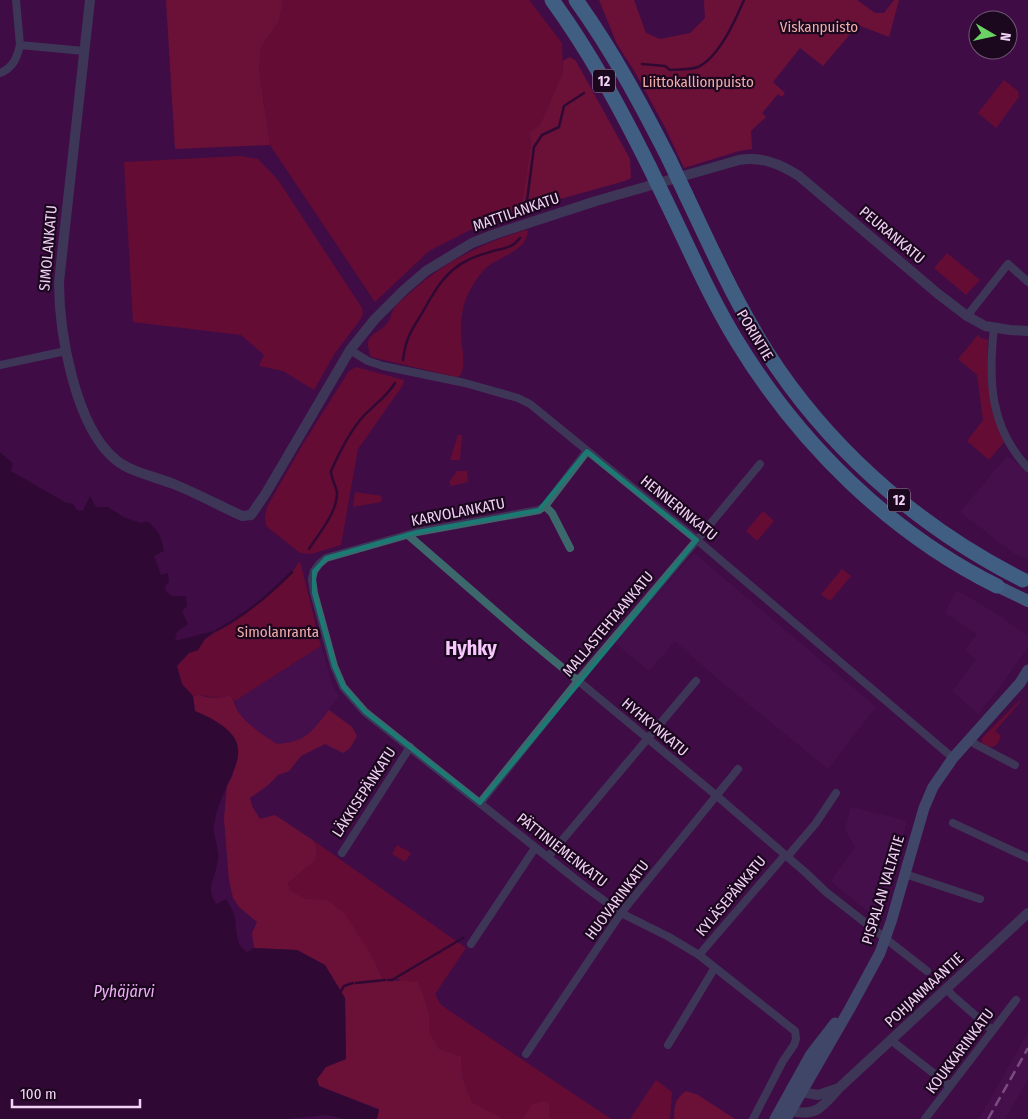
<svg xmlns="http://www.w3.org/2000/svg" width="1028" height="1119" font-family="'Fira Sans Condensed',sans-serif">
<rect width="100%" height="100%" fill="#3f0c46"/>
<path fill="#4b1353" d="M1007,456l21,16v88l-13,-6 -55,-42z
M694,553l182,154 -48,62 -115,-94 -38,-34 -26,30 -34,-28z
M956,590l38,22 34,24v11l-29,41 -21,26 -26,-23 24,-31 -11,-10 12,-16 -32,-21z
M321,646l12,41 6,9 -29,38 -11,7 -22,3 -18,-11 -21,-21 -3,-11z
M851,807l56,14 -29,99 -47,-39 24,-34 -10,-18z
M1028,1032v47l-23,40h-26z"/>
<path fill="#900d1f" d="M283,0h246l33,43 1,29 -23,53 -10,7 1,13 -10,65 -51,20 -41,21 -54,51 -105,-157 -11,-75 2,-23 18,-26z
M1004,80l14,11 1,6 -23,31 -18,-15z
M241,156l17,3 20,21 84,128 1,6 -3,6 -25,33 -21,37 -31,-19 -24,-5 5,-11 -23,-20 -108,-13 -9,-160z
M526,230l2,1c-2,21 -29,25 -42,37 -4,4 -9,10 -12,15 -10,15 -14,33 -13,51 0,13 6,30 -1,42l-4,1 -85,-20c-10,-25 8,-21 18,-36 2,-4 3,-10 6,-14 4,-5 9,-9 14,-13 33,-31 74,-52 117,-64z
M947,253l33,27 -14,15 -32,-27z
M978,335l3,3 7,2c-2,35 0,70 17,101l-16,19 -22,-19 16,-21 -6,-45 -19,-16z
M356,367l48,13 -1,5 -45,64 -17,96 -30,9 -11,-1 -34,-27 -1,-9 2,-10 36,-63 46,-73z
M458,435h4l-2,25h-10z
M457,471h10l1,11 -17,4 -2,-4z
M355,492l27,4 -1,6 -28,5z
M763,511l11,10 -17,20 -11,-10z
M300,561l21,85 -86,55 -6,-6c-16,7 -22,-2 -36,1l-11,-12 -5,-18 12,-13 9,-3 7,-11 25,-16 46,-35 16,-16z
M842,569l9,7 -21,25 -9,-7z
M1020,700v2l-25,29 6,5 -3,7 -5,4 -7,-1 -4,-3v-5z
M314,841l152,107 -31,46 6,11 170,114h-59l-20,-15 -10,15h-18l-32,-17 -9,-22 -2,-24 -22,-7 -10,-17v-18l-6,-21 -26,-14 -14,1 -10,-22 -45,-58h-24l-14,-10 -2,-7 27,-22 2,-10z
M397,845l14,8 -6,9 -13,-8z
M656,1080l16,12 -2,27h-40z"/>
<path fill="#a01726" d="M166,0h117l-4,21 -18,26 -2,23 11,75 -95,4z
M599,0h35l12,33 14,6 30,-6 15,-15 -1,-18h153l18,13h9l10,-13h5l-10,37 -31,-12 -35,41 -23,-18 -27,34 12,11 -3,4 -4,-3 -16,19 4,4 -15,14 1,18 -13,2 -55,17 -18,-39 -31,-57 -18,-28z
M570,57l6,4 54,98 1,19 -6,3 -104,29 10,-65 -1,-13 10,-7 23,-53v-11z
M199,695c11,3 19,5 30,0 7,7 5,11 10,18 10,13 25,23 38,31 30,-2 35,-13 52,-34l23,17 5,9 -7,12 -7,5 -18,-9 -24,12 -12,15 -11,4 -11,11 -17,12 2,8 8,13 15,-4 39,26 3,10 -2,10 -27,22 2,7 14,9 24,1 17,14 28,44 10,22 34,2 6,11 6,21v18l10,17 22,7 2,24 9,22 32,17h-127l2,-10 -60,-23 -2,-7 9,-12 20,-8 -1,-61 -20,-33 -28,-15 -43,-2 -2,-15 5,-11 -18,-15 -6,-9 -4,-18 -5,-61 3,-33 6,-11 -38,-64 -2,-15z
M686,1091l12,4 37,24h-61c1,-14 0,-19 12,-28z
M546,1101l3,4v11l3,3h-30l10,-15z"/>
<path fill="#1d0421" d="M0,452l13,11 -2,8 54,31 8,2 5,7 5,-1 7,-14 6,11h12l16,10 17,6 6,-2c12,10 14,14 17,30l-10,5 7,19 7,-2 1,9 -3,2 -1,6 7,6h14l1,10 -5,5 6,13 -11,8 -2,9 42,-11 -12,9 -7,11 -9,3 -12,13 5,18 11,12 2,15c80,33 26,61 19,115 -1,9 4,18 4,27 1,4 0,8 -1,11 -2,19 -12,20 -1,40l10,-5c3,5 8,12 9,19 2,13 0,26 12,34l7,-4 43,2 28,15 20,33 1,61 -20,8 -9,12 2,7 60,24 -2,9h-33l-17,-4 -39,4h-288z"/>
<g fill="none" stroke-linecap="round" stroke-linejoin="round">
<path stroke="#1d0421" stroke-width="2.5" d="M642,64l23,2 5,4c9,-1 20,0 28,-3 21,-10 37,-46 46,-67
M526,208l8,-61 8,-12 17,-8 5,-21 20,-13
M403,360c3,-25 10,-31 22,-52 11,-20 22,-38 43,-48 6,-3 15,-6 22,-8 12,-4 22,-3 30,-14
M309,549c10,-16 28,-36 28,-56 -1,-8 -6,-14 -6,-22 8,-18 17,-36 29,-51 11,-13 26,-22 35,-37
M217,630c28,-14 53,-36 75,-58
M388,980h4l71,-42
M356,983l29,-3
M341,991l3,-5 9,-3"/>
<path stroke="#3c686c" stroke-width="8" d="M16,0l4,45 64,6
M0,73c13,-5 17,-15 20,-28
M967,316l41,-52 20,18
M994,328c-6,52 -4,100 34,140
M350,350l18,11 15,5 82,17 53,15 12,6 167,136 256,218
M0,365l66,-14
M587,451l-42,55 -6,4 -122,22 -91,26 -7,6 -5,7 -2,8 2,14 20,73 9,21 22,25 219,174 37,27 48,24 30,18 96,76 1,8 -2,6 -11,16 -30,58
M545,506l7,7 18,35
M408,535l115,100 194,161 88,76 21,20 101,79
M970,739l5,5 40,21
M480,803l101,-126 116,-137 63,-76
M953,823l75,35
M342,853l68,-106
M548,857l148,-176
M787,857l29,-34 20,-30
M905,874l75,25
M471,944l64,-96
M699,955l86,-100
M946,988l6,7 40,35
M892,1041l58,45
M668,1045l46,-76
M526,1054l95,-141 117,-144
M925,1119l91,-119"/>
<path stroke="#3c686c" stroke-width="10" d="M90,0l-31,282c0,50 16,145 57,178 16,13 41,17 60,25 22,9 44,21 66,31l9,-1 15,-22 84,-143 25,-31 29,-29 22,-19 46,-28 23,-9 101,-33 143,-41c22,-4 41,4 60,16l138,117 30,23 18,10 25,4 18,1
M801,1092l17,3 21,-7
M791,1111c26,6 32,-5 48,-23l189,-175"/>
<path stroke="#418c92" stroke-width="11" d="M775,1119l36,-65 24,-31
M786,1119l63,-109 31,-57 11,-31 33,-114 9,-21 20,-29 67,-75 8,-13"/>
<path stroke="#42b4bc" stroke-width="12" d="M997,586l31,15"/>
<path stroke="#41c0ca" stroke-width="15" d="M552,0c38,52 68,108 97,166
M576,0c36,50 65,104 93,159
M686,195c28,59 55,120 92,174 62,90 148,162 245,211
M666,201c23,47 44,97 72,142 62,101 152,190 259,243"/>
<path stroke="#c09cc5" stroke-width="2.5" stroke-dasharray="10 5" stroke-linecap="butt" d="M988,1119l40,-71"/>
<path stroke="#41c0ca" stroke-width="15" d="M669,159l17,36
M649,166l17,35"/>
</g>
<path d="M0 0H1028V1119H0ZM587,451l110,89 -217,263 -115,-91 -22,-25 -9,-21 -20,-73v-22l12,-13 91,-26 122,-22z" fill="#3f0c46" fill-opacity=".55" fill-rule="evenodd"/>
<path fill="none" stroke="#1a7b75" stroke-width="4" stroke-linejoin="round" d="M587,451l110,89 -217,263 -115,-91 -22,-25 -9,-21 -20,-73v-22l12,-13 91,-26 122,-22z"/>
<g text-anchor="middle" stroke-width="4.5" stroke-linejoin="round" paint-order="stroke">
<g fill="#1b071e" stroke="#b095b4" stroke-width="1">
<rect x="593" y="69.5" width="22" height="23" rx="4"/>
<rect x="888" y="488.5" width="22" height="23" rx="4"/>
</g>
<g font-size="14" font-weight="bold" fill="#f0d2f4">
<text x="604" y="86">12</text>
<text x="899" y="505">12</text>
</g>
<g font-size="15" fill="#f0aca9" stroke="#1b071e">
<text x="819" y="32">Viskanpuisto</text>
<text x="698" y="87">Liittokallionpuisto</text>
<text x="278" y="637">Simolanranta</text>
</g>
<g font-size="15" fill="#f0d2f4" stroke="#1b071e">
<text transform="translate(516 212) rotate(-19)" y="5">MATTILANKATU</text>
<text transform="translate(892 235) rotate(40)" y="5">PEURANKATU</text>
<text transform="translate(48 248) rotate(-85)" y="5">SIMOLANKATU</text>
<text transform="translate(755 335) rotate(59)" y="5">PORINTIE</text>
<text transform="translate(679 508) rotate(39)" y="5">HENNERINKATU</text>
<text transform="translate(458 512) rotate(-11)" y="5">KARVOLANKATU</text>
<text transform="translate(608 624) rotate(-50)" y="5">MALLASTEHTAANKATU</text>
<text transform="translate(655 727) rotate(40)" y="5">HYHKYNKATU</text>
<text transform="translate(364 792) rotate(-57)" y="5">LÄKKISEPÄNKATU</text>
<text transform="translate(562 850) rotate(38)" y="5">PÄTTINIEMENKATU</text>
<text transform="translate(883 890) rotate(-73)" y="5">PISPALAN VALTATIE</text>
<text transform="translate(731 896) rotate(-50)" y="5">KYLÄSEPÄNKATU</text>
<text transform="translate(617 900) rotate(-53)" y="5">HUOVARINKATU</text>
<text transform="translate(924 990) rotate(-43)" y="5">POHJANMAANTIE</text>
<text transform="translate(960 1051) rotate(-53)" y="5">KOUKKARINKATU</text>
</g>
<g font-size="16" font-style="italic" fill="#efb0f8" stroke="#1b071e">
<text x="124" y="997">Pyhäjärvi</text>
</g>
<g font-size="20" font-weight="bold" fill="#f7c8fd" stroke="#1b071e">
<text x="471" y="655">Hyhky</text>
</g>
</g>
<g transform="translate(993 35) rotate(99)"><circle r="24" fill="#1b071e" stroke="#705874"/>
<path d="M0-4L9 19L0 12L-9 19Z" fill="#6ad364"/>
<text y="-8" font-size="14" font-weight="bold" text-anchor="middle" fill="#f0d2f4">N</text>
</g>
<path d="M12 1099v8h128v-8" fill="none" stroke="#f0d2f4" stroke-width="2.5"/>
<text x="20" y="1099" font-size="15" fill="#f0d2f4" stroke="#1b071e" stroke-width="4" paint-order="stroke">100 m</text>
</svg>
